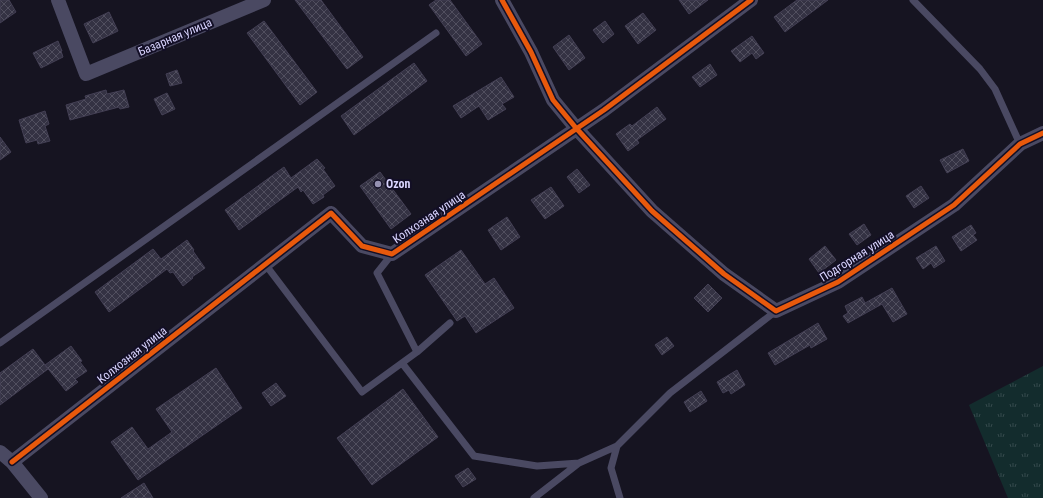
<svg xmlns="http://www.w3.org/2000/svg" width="1043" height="498" font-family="'Roboto Condensed',sans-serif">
<defs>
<pattern id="grass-tufts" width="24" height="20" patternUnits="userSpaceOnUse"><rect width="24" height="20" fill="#132c2d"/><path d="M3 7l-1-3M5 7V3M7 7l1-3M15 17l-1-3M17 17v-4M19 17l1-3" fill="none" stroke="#354a4c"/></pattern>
<pattern id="building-cross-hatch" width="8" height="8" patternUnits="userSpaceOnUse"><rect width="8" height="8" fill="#343243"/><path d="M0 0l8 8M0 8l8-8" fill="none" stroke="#514f5f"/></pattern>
</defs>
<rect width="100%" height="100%" fill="#161421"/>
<path fill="url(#grass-tufts)" d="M1043,366v132h-35l-39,-93z"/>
<path fill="url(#building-cross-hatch)" stroke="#433f54" d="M0,0h9l7,12 -16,11z
M295,0h26l42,57 -16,12z
M436,0h14l32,44 -16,12 -37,-51z
M679,0h29l-19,14z
M797,0h31l-43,32 -11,-15z
M109,12l9,19 -25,12 -9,-19z
M643,13l13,17 -18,14 -13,-18z
M264,21l53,71 -17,13 -53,-72z
M605,21l9,13 -11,9 -10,-13z
M569,35l16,23 -16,12 -16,-23z
M752,36l12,17 -8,6 -4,-6 -12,9 -9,-11z
M58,41l4,10h-1l2,6 -22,11 -8,-15z
M414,63l13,18 -73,54 -13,-19z
M710,64l7,11 -17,12 -8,-10z
M177,70l5,13 -12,3 -4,-12z
M501,77l13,20 -12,7 4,5 -18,11 -9,-14 -18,12 -8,-12z
M106,90l1,4 17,-4 5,17 -9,2 -1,-2 -49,13 -4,-15 20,-6 -1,-3z
M167,93l8,16 -13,6 -8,-16z
M657,107l9,12 -29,21 2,3 -11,8 -12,-17 14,-10 2,2z
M45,111l4,13 -4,2 5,15 -12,3 -1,-4 -11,3 -7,-23z
M0,137l11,15 -11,8z
M963,149l6,12 -22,12 -7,-13z
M317,159l8,9 -2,1 12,17 -12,9 1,2 -11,7 -10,-14 -2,2 -3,-5 -59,43 -14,-20 59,-43 7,11z
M577,169l13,16 -11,8 -12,-16z
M380,172l31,42 -20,15 -31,-43z
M921,186l8,12 -15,10 -8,-12z
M551,187l13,19 -19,13 -14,-19z
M507,217l13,20 -19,13 -13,-20z
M864,224l7,11 -14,10 -8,-11z
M971,225l5,8 -3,2 4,5 -16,11 -9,-14z
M187,240l7,10 -1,1 12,17 -13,9 1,1 -10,8 -10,-14 -3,1 -3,-4 -58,43 -14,-20 58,-43 8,10z
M825,246l11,14 -17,13 -10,-14z
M936,246l9,15 -11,7 -3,-5 -8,6 -7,-11z
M461,250l24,34 9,-6 20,30 -38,25 -11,-17 -8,5 -32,-46z
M708,284l14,14 -14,14 -14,-14z
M892,288l15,26 -14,8 -11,-18 -34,19 -5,-7 5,-3 -3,-7 17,-9 3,6z
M818,323l9,16 -16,9 -1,-3 -35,20 -7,-12z
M667,337l7,9 -12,9 -7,-10z
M71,346l11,15 -2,1 7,9 -12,8 3,3 -12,9 -21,-26z
M33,349l15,20 -48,36v-32z
M216,368l26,40 -104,72 -27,-38 21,-15 16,22 24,-17 -16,-23z
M737,370l8,15 -14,9 -2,-4 -6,3 -6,-11z
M276,383l10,13 -15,10 -9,-13z
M403,389l35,48 -66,48 -35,-47z
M701,391l6,10 -17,11 -6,-10z
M468,468l8,11 -13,8 -8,-11z
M144,483l9,15h-32z"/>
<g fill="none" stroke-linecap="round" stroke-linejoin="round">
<path stroke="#4a4962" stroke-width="7" d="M913,0l67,69 15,20 25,55
M392,254l-15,19 40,79
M265,264l97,128 55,-40 33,-29
M0,343l436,-310
M402,363l72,93 63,10 42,-3
M534,498l45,-35 38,-17
M620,498l-9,-30 6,-22 53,-53 106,-82"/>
<path stroke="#4a4962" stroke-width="14" d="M58,0l28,74 178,-74
M502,0l29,52 22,48 23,28 76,83 72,63 52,37 62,-29 116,-77 66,-61 23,-11
M0,452l12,10 29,36
M12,462l319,-249 31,33 30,8 212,-144 147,-110"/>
<g stroke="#130f26" stroke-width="8">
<path id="cycleway" d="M502,0l29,52 22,48 23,28 76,83 72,63 52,37 62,-29 116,-77 66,-61 23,-11
M12,462l319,-249 31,33 30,8 212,-144 147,-110"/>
</g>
<use href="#cycleway" stroke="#e8590c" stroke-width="5"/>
</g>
<circle fill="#9591b1" stroke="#130f26" stroke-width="1.5" cx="378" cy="184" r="4"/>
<g text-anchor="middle" stroke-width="4" stroke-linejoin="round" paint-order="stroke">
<g font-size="12" fill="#d9d4ff" stroke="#130f26">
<text transform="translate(175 37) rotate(-23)" y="4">Базарная улица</text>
<text transform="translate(429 217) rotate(-34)" y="4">Колхозная улица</text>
<text transform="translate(857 256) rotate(-32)" y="4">Подгорная улица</text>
<text transform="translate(132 355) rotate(-38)" y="4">Колхозная улица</text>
</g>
<g font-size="12" font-weight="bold" fill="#d9d4ff" stroke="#130f26" text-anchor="start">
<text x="386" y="188">Ozon</text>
</g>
</g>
</svg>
